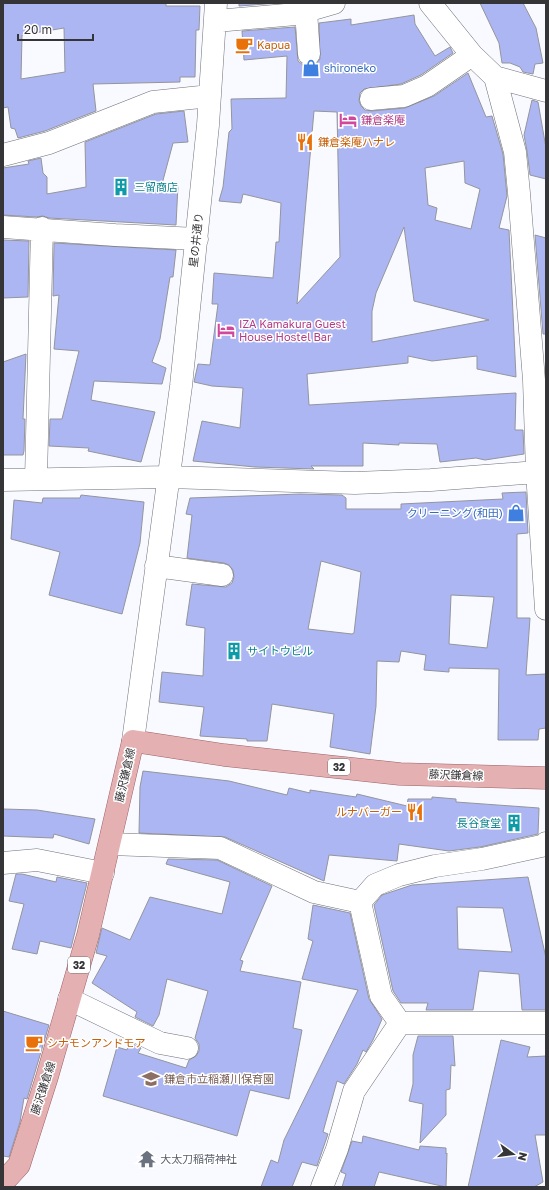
<svg xmlns="http://www.w3.org/2000/svg" width="549" height="1190" font-family="'Golos Text','Noto Sans JP',sans-serif">
<rect width="100%" height="100%" fill="#f9faff"/>
<path fill="#acb6f3" stroke="#94959c" fill-rule="evenodd" d="M3,3h163v3h34l-1,24h-3l-1,47h-15v5l-87,2 3,27 -51,20 -27,7 -3,-9 -4,-1 -3,-21 -5,1zM64,28l1,44 -44,7 1,-44z
M239,3h39l-39,3z
M480,3h43l13,25 7,35 -8,1 -2,10 -10,-2 -3,-5 -10,-4h-8l-3,-20z
M414,15l1,9 20,32 15,-9 3,6 -32,22 -20,9 -37,5 -4,4 -1,8 2,5 4,4 7,1 33,-3 29,-12 34,-23 18,44 6,-1 11,38 4,42 -8,32 10,2 7,147 -39,-8v-13l-45,5 -24,-5v7l-101,11 2,31 207,-12 -1,37h8l1,24 -39,6 -9,-2 -36,4 -3,-18 -38,-1v2l-36,-2v23h-52l3,3 -59,-2 -62,-6 9,-40 38,7 3,-40 -31,-2 -18,-4 4,-18 12,1 8,-61h-6l2,-31 59,5 3,-36h3l2,-39 -38,-9 -2,9 -22,-2 4,-14 6,-55 3,-3 -1,-30 55,-1 1,-42 -43,4 -2,-29 53,-4 3,34 5,4 7,1 6,-2 4,-5 -1,-36 32,-4v6zM314,111l23,1 3,145 -43,47zM464,161l1,22 15,6 -9,40 -36,-9 2,-12 -9,-3 -3,-37zM404,227l10,74 75,19 -117,22v-31l4,-18z
M532,100l6,2 8,46v31l-16,-4 -3,-24 -3,-16z
M184,111l4,31 -15,1 -11,41 16,1 -2,40 -127,-7 -6,-2 -7,1 -33,-2v-47l26,-4 -1,-3 13,-3 2,15 4,4v17l39,-7 -1,-45 71,-28z
M535,235l11,3v96h-3z
M3,240l26,1 -1,56 -25,1z
M54,243l122,7 -3,27h-3l-10,62 -8,23 14,6 -4,16 -68,-3 -3,19 64,12 -14,50 -53,-11 1,-3 -40,-2 1,-27h12l17,-68 -25,-2 5,-54 -6,1z
M26,354l-3,65h2l-1,32 -1,4h-20v-93z
M526,492l2,41 -11,1v84h13l-4,57 20,-1v54l-7,1 -1,11h-40l1,-71 -50,-1v4l-25,-2 2,-15 -25,-4 -2,11 -22,-1 -1,45 -6,48 -40,-7 4,-33 -62,-10 -5,37h-20v-2l-47,-3 4,-29 -45,-5 3,-30 41,4 2,-48 -19,-3 6,-41 34,3 6,-4 2,-6 -1,-7 -4,-5 -5,-2 -37,-5 5,-43 -6,-1 4,-16 110,-4 42,1 4,3v11h55v-5l102,-5 -1,-6zM321,561l40,11 -7,61 -2,1 -44,-5zM451,595l43,2 -7,51 -38,-4z
M81,495l63,7 -4,41 -18,71 -73,-19 11,-43 -49,-13 3,-39 28,3 1,-5h37z
M143,771l86,10 58,14 2,-7 21,5v-3l46,7 1,-3 50,12 1,-7h24v-2l24,2v3l83,6 -1,26 -58,13 -31,4 -50,-7 -2,17 -68,-6 -5,26 -99,-44 -86,-4 1,-46z
M3,809l34,1 58,9 -6,25 -35,-10 -1,4 -50,-2z
M168,859l49,1 55,26 -32,74 3,1 -3,10 61,11 -8,46 9,2 -13,69 -39,-9 -13,46 -134,-40 14,-49 10,3 2,-8 12,6 -3,5 48,15 3,-8 7,-4 3,-5v-7l-4,-6 13,-47 -41,-12 -8,36 -6,11 -18,-9 2,-5 -45,-29 15,-27 -11,-3 6,-25 28,12 20,-43 72,17 8,-32 -64,-18z
M16,874h6l34,8 1,-5 30,6 -16,65 -31,-7 -3,13 -25,-5 12,-45 -15,-3z
M528,877l18,81v52h-24l-3,-36 -40,-3 -6,39h-47l2,-7h-27l-8,-12 -19,-86 8,-10 30,-10zM457,907l46,1 9,44 -54,-3z
M313,905l37,8 19,86 13,20 -9,21 -7,12 -3,-2 -6,14 -13,20 -7,-3 -14,51 5,2 -11,32 -15,-4 -10,25h-31l10,-27 7,3 6,-23 74,-150 -56,-11 11,-38 -5,-2z
M3,1011l46,14 -22,74 -3,-1 -4,24 -11,35 -6,-1z
M418,1036h35l2,30 -4,-1 -1,24 -4,1v25l-26,28 3,-39 -14,-3 4,-17v-29z
M501,1040l29,7 -3,10 19,-1v79h-11l8,47 -9,5h-66z
M363,1136l56,14 1,-4 26,2v6l1,-1 -1,34 -67,-15 -5,15h-32l4,-13 -5,-2 11,-31 10,2z"/>
<g fill="none" stroke-linecap="round" stroke-linejoin="round">
<g stroke="#6f7177" stroke-width="23">
<path id="minor" d="M430,3l42,52 23,22 51,14
M306,11l3,43
M216,21l80,-7 38,-11
M495,77l20,75 4,41 15,187 3,92 9,137
M371,99l33,-3 23,-10 45,-31
M3,155l46,-12 104,-41 57,-6
M3,227l112,8 82,4
M36,479l6,-251
M3,480l165,-3 187,6 76,-3 106,-8
M156,566l66,9
M133,741l48,-355 27,-261 8,-122
M110,844l110,4 94,44 46,10 21,94 19,27
M3,863l34,-3 66,13
M360,902l15,-17 24,-10 36,-9 47,-7 64,-14v-2
M69,999l91,44 27,5
M400,1023h146
M322,1187l15,-38 17,-58 46,-68"/>
</g>
<g stroke="#9c6266" stroke-width="23">
<path id="major" d="M3,1180l5,-3 11,-12 28,-88 41,-142 45,-194 91,14 176,19 146,4"/>
</g>
<use href="#minor" stroke="#fff" stroke-width="22"/>
<use href="#major" stroke="#e5b0b2" stroke-width="22"/>
</g>
<defs>
<g id="cafe-bare" transform="scale(1.38)"><path d="M-5.5-4.5H6V0H3Q3 3.5 0 3.5H-2.5Q-5.5 3.5-5.5 0ZM3-3.2v2h1.7v-2ZM-6 4.5H4V6H-6Z" fill="#e8710a" stroke="#fff" stroke-width="2.5" paint-order="stroke"/></g>
<g id="shop-bare" transform="scale(1.38)"><path d="M-5-2.5h2.3a2.7 3.5 0 0 1 5.4 0H5L5.5 6h-11ZM-1.5-2.5h3a1.5 2.3 0 0 0-3 0Z" fill="#3f7fe0" stroke="#fff" stroke-width="2.5" paint-order="stroke"/></g>
<g id="hotel-bare" transform="scale(1.38)"><path d="M-6-4.5h1.5V1H6V5H4.5V3h-9V5H-6ZM-4 0a1.8 1.8 0 1 1 3.6 0ZM.5 0V-2.5h3Q6-2.5 6 0Z" fill="#d1479c" stroke="#fff" stroke-width="2.5" paint-order="stroke"/></g>
<g id="restaurant-bare" transform="scale(1.38)"><path d="M-5-6h1v4h1v-4h1v4h1v-4h1v5L-1.5 .5V6h-2V.5L-5-1ZM5-6V6H3V1.5H1.5Q1.5-4 5-6Z" fill="#e8710a" stroke="#fff" stroke-width="2.5" paint-order="stroke"/></g>
<g id="building-bare" transform="scale(1.38)"><path d="M-4-6H4V6H1V3H-1V6H-4ZM-2.5-4.3h1.7v1.8h-1.7ZM.8-4.3h1.7v1.8H.8ZM-2.5-1h1.7V.8h-1.7ZM.8-1h1.7V.8H.8Z" fill="#0f9aa8" stroke="#fff" stroke-width="2.5" paint-order="stroke"/></g>
<g id="school-bare" transform="scale(1.38)"><path d="M0-5L7-2L0 1L-7-2ZM-4 1L0 2.5L4 1V4Q0 6-4 4Z" fill="#8d6e63" stroke="#fff" stroke-width="2.5" paint-order="stroke"/></g>
<g id="temple-bare" transform="scale(1.38)"><path d="M0-6L5-2H3V0L6.5 2.5H4V6H1.5V3h-3V6H-4V2.5H-6.5L-3 0V-2H-5Z" fill="#6b7280" stroke="#fff" stroke-width="2.5" paint-order="stroke"/></g>
</defs>
<g fill-rule="evenodd">
<use href="#cafe-bare" x="244" y="45"/>
<use href="#shop-bare" x="311" y="68"/>
<use href="#hotel-bare" x="348" y="120"/>
<use href="#restaurant-bare" x="305" y="142"/>
<use href="#building-bare" x="121" y="187"/>
<use href="#hotel-bare" x="226" y="330"/>
<use href="#shop-bare" x="516" y="513"/>
<use href="#building-bare" x="234" y="651"/>
<use href="#restaurant-bare" x="415" y="812"/>
<use href="#building-bare" x="514" y="823"/>
<use href="#cafe-bare" x="34" y="1043"/>
<use href="#school-bare" x="151" y="1079"/>
<use href="#temple-bare" x="147" y="1159"/>
</g>
<g text-anchor="middle" stroke-width="3" stroke-linejoin="round" paint-order="stroke">
<g fill="#fff" stroke="#727274" stroke-width="1">
<rect x="328" y="759" width="22" height="16" rx="3"/>
<rect x="68" y="957" width="22" height="16" rx="3"/>
</g>
<g font-size="10" font-weight="bold" fill="#353538">
<text x="339" y="771">32</text>
<text x="79" y="969">32</text>
</g>
<g font-size="11" fill="#c56008" stroke="#fff" text-anchor="start">
<text x="257" y="49">Kapua</text>
<text x="318" y="146">鎌倉楽庵ハナレ</text>
<text x="402" y="816" text-anchor="end">ルナバーガー</text>
<text x="47" y="1047">シナモンアンドモア</text>
</g>
<g font-size="11" fill="#366cbe" stroke="#fff" text-anchor="start">
<text x="324" y="72">shironeko</text>
<text x="503" y="517" text-anchor="end">クリーニング(和田)</text>
</g>
<g font-size="11" fill="#b23c85" stroke="#fff" text-anchor="start">
<text x="361" y="124">鎌倉楽庵</text>
<text x="239" y="328">IZA Kamakura Guest<tspan x="239" dy="13">House Hostel Bar</tspan></text>
</g>
<g font-size="11" fill="#0d838f" stroke="#fff" text-anchor="start">
<text x="134" y="191">三留商店</text>
<text x="247" y="655">サイトウビル</text>
<text x="501" y="827" text-anchor="end">長谷食堂</text>
</g>
<g font-size="11" fill="#353538" stroke="#fff">
<text transform="translate(196 240) rotate(-84)" y="4">星の井通り</text>
<text transform="translate(125 775) rotate(-77)" y="4">藤沢鎌倉線</text>
<text transform="translate(456 775) rotate(2)" y="4">藤沢鎌倉線</text>
<text transform="translate(43 1088) rotate(-72)" y="4">藤沢鎌倉線</text>
</g>
<g font-size="11" fill="#785e54" stroke="#fff" text-anchor="start">
<text x="164" y="1083">鎌倉市立稲瀬川保育園</text>
</g>
<g font-size="11" fill="#5b616d" stroke="#fff" text-anchor="start">
<text x="160" y="1163">大太刀稲荷神社</text>
</g>
</g>
<rect width="549" height="1190" fill="none" stroke="#353538" stroke-width="8"/>
<g transform="translate(513 1154) rotate(104)" stroke="#ffffff" stroke-width="3" paint-order="stroke">
<path d="M0-3L7 15L0 10L-7 15Z" fill="#353538"/>
<text y="-6" font-size="11" font-weight="bold" text-anchor="middle" fill="#353538">N</text>
</g>
<path d="M18 34v6h75v-6" fill="none" stroke="#353538" stroke-width="2"/>
<text x="24" y="34" font-size="12" fill="#353538" stroke="#ffffff" stroke-width="3" paint-order="stroke">20 m</text>
</svg>
